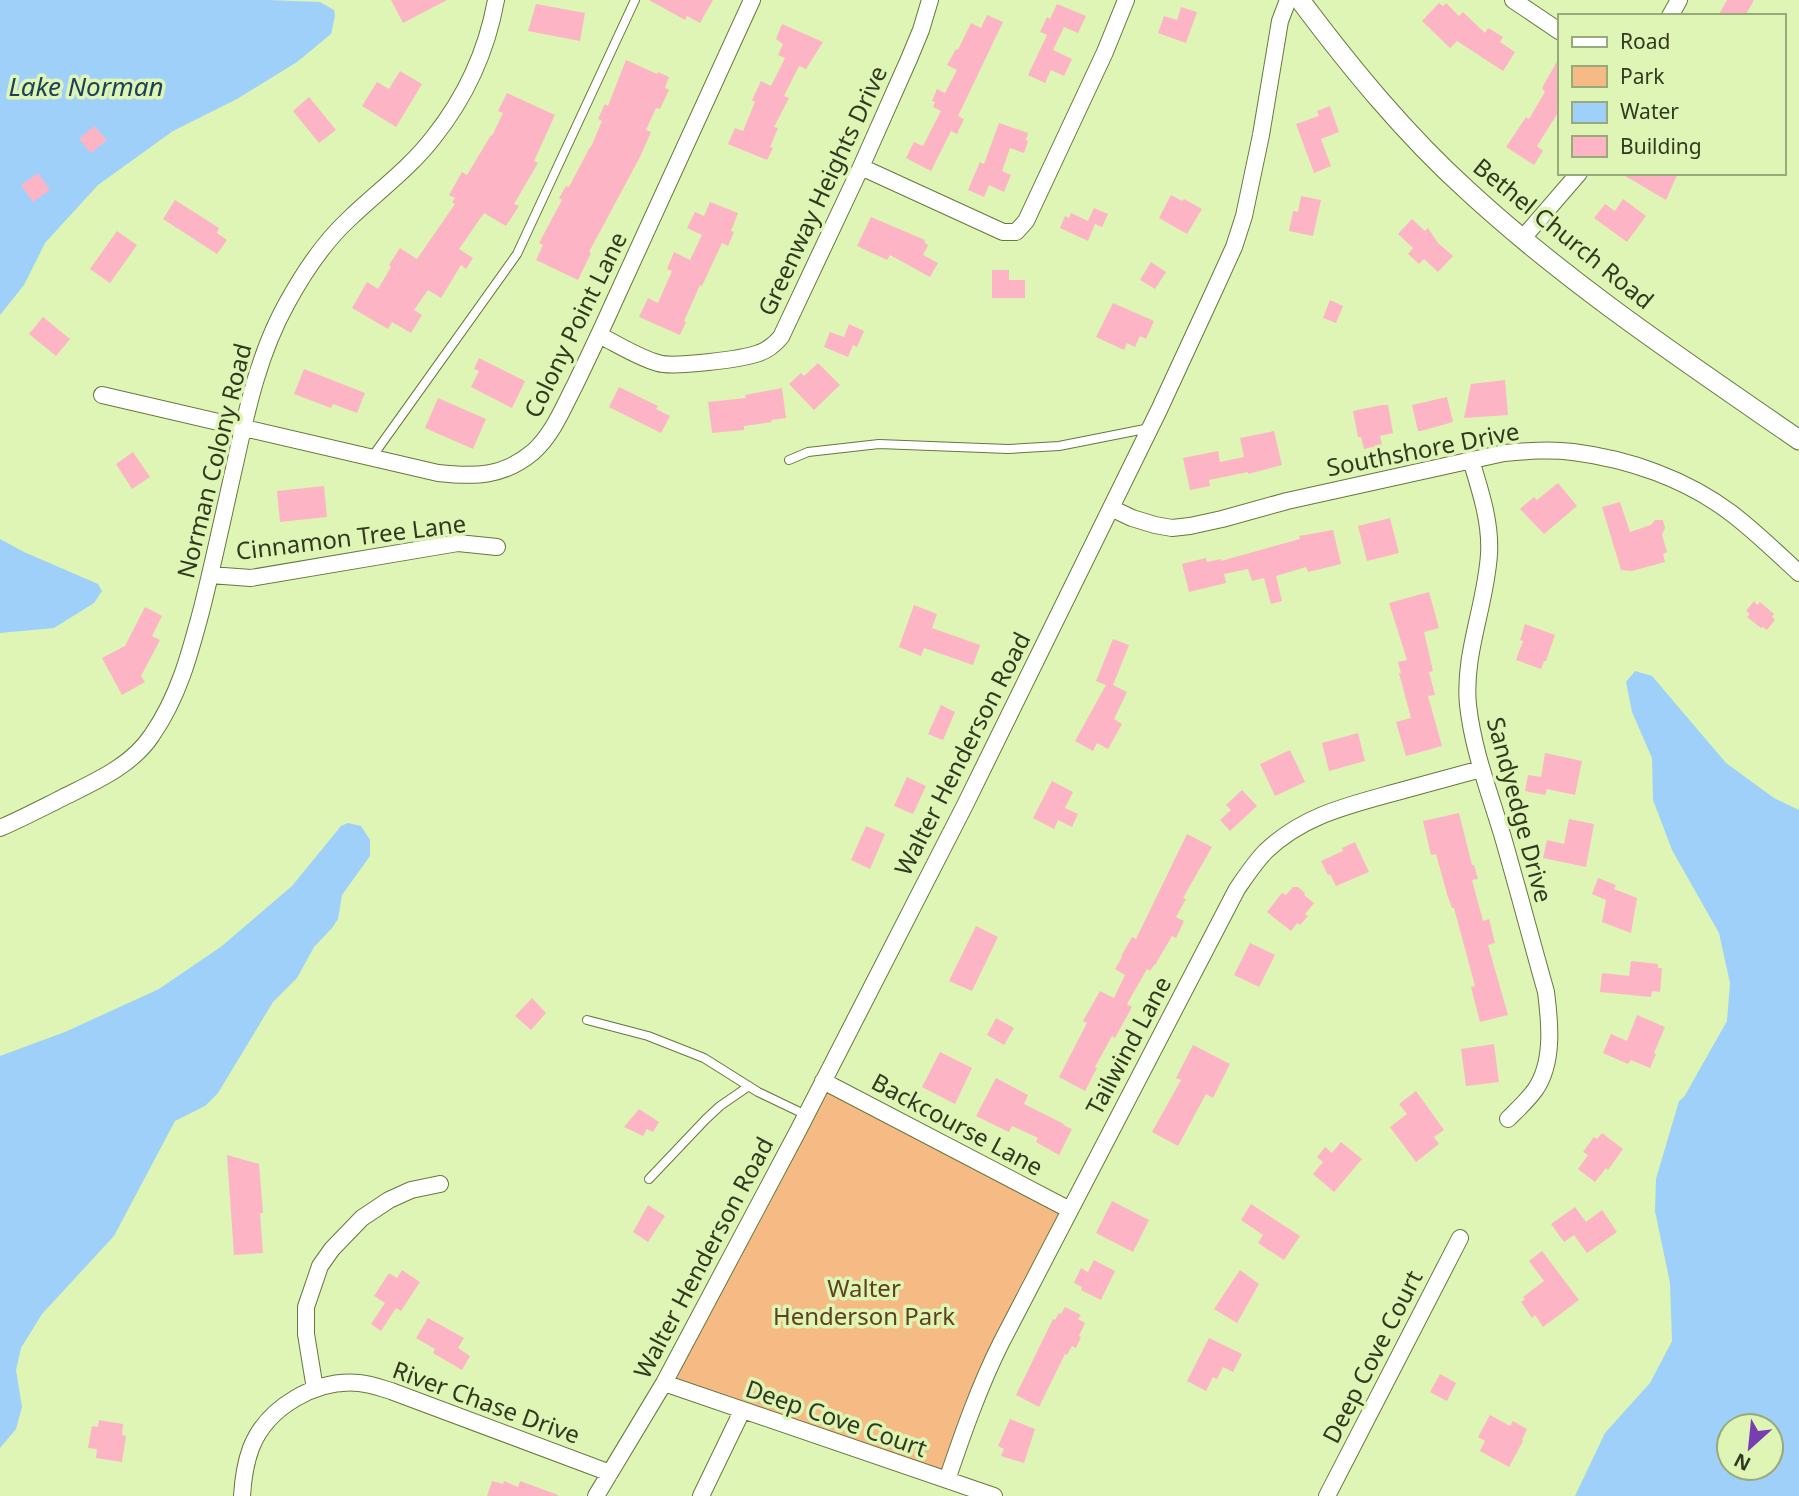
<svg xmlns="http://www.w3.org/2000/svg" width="1799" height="1496" font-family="'Noto Sans',sans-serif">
<rect width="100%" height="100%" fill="#def5b5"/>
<path fill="#f6bb84" d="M824,1082l245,129 -123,268 -281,-96z"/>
<path fill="#9ed0fa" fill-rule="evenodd" d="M0,0h268l52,2 14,8 1,6 -4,18 -34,28 -60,37 -64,32 -75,54 -53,58 -21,42 -24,30z
M0,539l24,13 74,32 4,7 -8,12 -40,25 -54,5z
M1635,671l17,5 74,87 48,35 25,12v686h-224l30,-63 45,-50 22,-42 -2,-58 -15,-72 1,-32 23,-78 5,-4 43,-76 3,-38 -11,-50 -47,-83 -19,-50 -1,-42 -20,-46 -6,-30zM1771,1426v42h-42v-42z
M348,823l13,3 9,14v16l-28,39 -4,24 -6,9 -18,19 -17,31 -24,24 -55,91 -13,13 -30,15 -61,115 -72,78 -21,34 -5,22 6,37 -6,22 -16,19v-392l65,-24 94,-43 63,-43 70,-60 49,-60z"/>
<path fill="#fdb5c5" d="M391,0h56l-44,23z
M649,0h64l-13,23 -13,-7 -2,4z
M1727,0h27l-9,16h-27z
M1439,3l4,3 3,-3 13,13 4,-4 22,21 3,-5 15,9 -3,5 15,10 -12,19 -46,-30 -7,7 -28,-27z
M536,4l49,9 -5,28 -52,-10z
M1057,4l29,12 -8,17 -14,-6 -11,23 19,9 -8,17 -13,-6 -6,13 -17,-8 19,-40 -7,-3 7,-15 3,2z
M1181,7l16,5 -11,31 -28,-10 6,-17 13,4z
M987,15l16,7 -45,94 6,3 -7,15 -6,-3 -20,40 -25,-13 8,-16 9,4 18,-35 -8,-4 2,-5 -3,-1 5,-12 8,4 12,-23 -10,-5 9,-16 2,1 13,-27 10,5z
M782,24l41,18 -17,27 -7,-3 -15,30 5,2 -15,29 4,1 -8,19 3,1 -6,12 -39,-16 7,-16 8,3 12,-29 -3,-2 9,-19 10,5 14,-28 -7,-3 5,-11 -7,-5z
M1559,58v53l-22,35 6,5 -9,14 -28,-18 20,-30 3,2 16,-27 -3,-4z
M626,60l31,14 1,-2 11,5 -4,11 4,2 -9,19 -4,-1 -10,22 5,2 -10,23 -52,97 2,1 -13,27 -42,-20 7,-15 -4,-2 23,-43 -3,-2 7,-12 3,1 21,-40h1l11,-26 -4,-2 7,-15 3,2z
M400,71l22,13 -26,43 -34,-21 15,-24 12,7z
M507,93l48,22 -21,46 4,2 -24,41 5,2 -13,20 -22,-13 -25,36 14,9 -7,11 -5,-4 -20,33 -13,-8 -14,20 8,5 -11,18 -19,-11 -4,7 -36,-21 15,-26 11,7 13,-22 -2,-2 11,-17 17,11 38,-55 -3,-2 3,-4 -6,-3 13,-23 5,3 24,-40 1,1 11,-23 -5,-2z
M309,97l27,33 -17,13 -26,-32z
M1330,106l9,26 -18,7 10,27 -17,7 -18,-49 23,-8 -2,-5z
M999,123l29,10 -2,7 2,1 -4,12 -14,-5 -8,23 9,4 -7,17 -15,-7 -5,12 -16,-7 12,-28 4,2z
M94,126l13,14 -16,13 -12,-14z
M38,173l12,17 -17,12 -12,-17z
M1620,173h58l-12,27z
M1171,195l11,6 2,-2 18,10 -15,25 -28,-16z
M1301,196l20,4 -8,36 -24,-5 4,-20 5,1z
M1623,199l23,17 -19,26 -33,-24 11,-14 10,7z
M175,200l44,28 -2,5 10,7 -10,14 -54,-35z
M710,202l28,11 -7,18 3,1 -6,14 -6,-3 -20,43 -2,-1 -16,36 2,1 -6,13 -41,-18 9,-19 10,5 14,-32 -5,-2 7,-17 16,8 12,-25 -15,-7 8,-16 9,4z
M1094,208l14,6 -6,13 -7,-3 -7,17 -28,-13 5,-12 4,2 2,-5 17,8z
M871,217l54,23 -1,2 4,3 -5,10 15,8 -8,14 -40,-22 -3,5 -30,-14z
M1412,219l13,12 3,-3 10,15 15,13 -15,16 -14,-13 -5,5 -11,-10 5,-6 -15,-14z
M117,231l20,14 -27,38 -20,-14z
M1151,262l15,10 -11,17 -15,-9z
M992,270h17v10h16v18h-33z
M1330,300l13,6 -7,17 -13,-5z
M1113,303l41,18 -8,18 -6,-3 -5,11 -8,-4 -3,7 -28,-13z
M43,317l27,22 -14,17 -27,-22z
M849,324l15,7 -7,16 -4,-2 -5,12 -24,-10 6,-15 14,5z
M479,358l46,23 -13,27 -41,-21 8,-16 -5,-2z
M818,363l22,22 -26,25 -25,-26 12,-11 3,3z
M304,369l61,24 -8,20 -24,-9 -2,4 -37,-14z
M1505,380l3,35 -44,3 7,-34z
M619,387l39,19 -2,3 14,7 -9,17 -52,-26z
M782,388l4,30 -15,2 1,2 -28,4v4l-32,3 -4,-31 38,-4 -1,-3z
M1447,397l6,25 -32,9h-3l-6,-26z
M438,398l48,21 -13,30 -48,-21z
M1382,405h6l5,28 -13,3 2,9 -18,4 -3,-12h-3l-5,-26z
M1274,431l8,34 -34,9v-2l-39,8 1,6 -20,4 -7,-32 35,-7 2,11 24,-5 -4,-19z
M133,452l17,25 -18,12 -16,-25z
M1558,483l19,23 -33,28 -24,-25 14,-12 3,3z
M324,486l3,31 -47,5 -3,-31z
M1620,502l10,30 21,-7 4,-5h8l2,8 -3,7 5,17 -4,2 2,8 -33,9 -11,-1 -19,-63z
M1390,518l9,35 -32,8 -9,-35z
M1333,530l8,34 -33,8 -2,-5 -30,9 6,25 -11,3 -7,-26 -12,3 -4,-12 -24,5 2,9 -37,9 -7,-28 24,-6 1,4 14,-3v2l79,-22 -1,-3z
M1429,592l10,36 -15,4 9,39 -4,1 6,23 -7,1 14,50 -36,10 -10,-34 15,-4 -12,-45h2l-3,-11 9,-2 -18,-57z
M1754,601l3,4 3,-3 14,12 -2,3 3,3 -8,10 -4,-3 -2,1 -14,-11 3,-3 -4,-3z
M914,605l23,9 -5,14 48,17 -7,20 -49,-17 -3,8 -22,-9z
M145,607l17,9 -10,20 8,4 -19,36 4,6 -23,13 -20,-37 23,-12z
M1525,624l30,11 -9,26h-2l-3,8 -25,-9 7,-19 -3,-1z
M1113,639l16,6 -16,40 14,7 -13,27 8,5 -14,25 -11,-6 -4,8 -18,-10 31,-56 -10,-4z
M941,705l14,7 -12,28 -15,-6z
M1358,733l7,28 -36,10 -7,-28z
M1290,750l15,32 -30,14 -15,-32z
M1545,753l37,8 -7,34 -28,-6 -2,6 -20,-4 3,-16 13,2z
M907,777l19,9 -13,28 -19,-8z
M1052,781l21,11 -8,16 13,6 -6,13 -14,-7 -4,9 -21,-11z
M1242,790l15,16 -27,25 -10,-11 11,-10 -5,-5z
M1459,813l13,52h2l4,14 -6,1 11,41 6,-2 6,24 -7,2 20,70 -28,7 -9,-35 4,-1 -21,-78h-2l-5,-14 -11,-40 -5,1 -8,-34z
M1569,819l25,5 -8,43 -43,-9 4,-18 17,4z
M866,826l19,8 -15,35 -19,-9z
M1187,834l25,13 -29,51 3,1 -10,18 8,4 -8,17 -4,-2 -17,29h-1l-4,6 -3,-2 -20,35 5,3 -17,31 -3,-2 -17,31 2,1 -12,23 -26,-14 28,-54 -4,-2 17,-30 14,7 11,-23 -10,-6 7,-12 -1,-1 11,-19 4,2z
M1355,842l14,30 -33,14 -6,-12 -2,1 -7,-14 22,-10 -1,-3z
M1598,878l18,7 -2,4 23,9 -6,35 -29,-11 4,-22 -14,-6z
M1293,887h5l7,6 -1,2 10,8 -9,11 3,2 -8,9 -3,-2 -6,8 -24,-19 15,-19 4,2z
M976,926l22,11 -26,54 -23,-10z
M1250,943l25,12 -16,32 -25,-12z
M1631,961l27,3v4h4l-2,24 -8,-1 -1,6 -51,-5 2,-19 27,3z
M532,998l14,15 -15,17 -16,-14z
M1637,1015l28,12 -11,26 2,1 -6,14 -19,-8 -3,4 -25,-11 8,-19 16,7z
M996,1018l18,10 -10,17 -17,-10z
M1494,1044l5,38 -33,4 -5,-37z
M1193,1045l37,19 -17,34 -7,-4 -28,52 -26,-14 29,-52 -5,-2z
M940,1052l32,16 -17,36 -33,-17z
M996,1078l32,17 -4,9 40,20 -1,1 9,4 -13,26 -23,-13 2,-4 -26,-12 -3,6 -33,-16z
M1416,1091l28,39 -10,7 5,7 -23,18 -26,-35 17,-13 -8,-10z
M639,1109l20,13 -6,10 -6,-3 -4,7 -19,-9z
M1602,1133l21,16 -15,21 -2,-2 -11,14 -17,-13 10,-14 -5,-3 11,-15 3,2z
M1341,1142l21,17 -28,33 -21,-18 10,-12 -6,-5 8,-10 7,6z
M227,1155l32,9 4,49h-3l3,40 -29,2z
M1112,1201l37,19 -16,32 -37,-19z
M1251,1204l49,32 -16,24 -26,-17 5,-8 -22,-15z
M648,1205l17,11 -17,26 -15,-10z
M1575,1207l11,15 16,-12 15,22 -30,21 -13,-18 -10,7 -13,-18z
M1542,1251l37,49 -36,27 -8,-12 -3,3 -11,-16 4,-3 -2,-2 21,-16 -15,-20z
M1094,1260l21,11 -14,29 -20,-10 1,-3 -8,-4 7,-15 7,4z
M402,1270l18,12 -19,29 -5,-3 -15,23 -10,-7 14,-21 -11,-7 15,-23 8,5z
M1240,1270l19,14 -22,39 -23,-14z
M1065,1307l16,8 -3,4 7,4 -6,13 2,1 -5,11 -4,-2 -5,9 -2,-1 -26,53 -23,-12 37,-76 2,1 4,-7 2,1z
M428,1318l36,20 -6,10 12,8 -8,14 -29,-17 2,-4 -19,-11z
M1209,1338l33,16 -9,18 -10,-5 -6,12 -4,-2 -7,14 -19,-10z
M1440,1374l16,9 -9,18 -17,-9z
M1490,1415l20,11 3,-5 14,8 -5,11 1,1 -14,26 -29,-16 5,-10 -7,-4z
M1010,1419l25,10 -11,34 -23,-7 3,-7 -6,-3z
M99,1420l24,4 -1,11 4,1 -4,26 -26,-4 1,-9 -9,-1 4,-22 6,1z
M492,1481l11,3 1,-3 14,6 2,-6 38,14v1h-71z"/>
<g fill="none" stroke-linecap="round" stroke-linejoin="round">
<g stroke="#66783e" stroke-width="10">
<path id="service" d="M372,457l145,-203 118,-254
M789,460l19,-8 71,-8 129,5 51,-3 91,-18
M587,1020l61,16 56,22 54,34 48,23
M649,1179l57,-60 14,-13 29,-20"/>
</g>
<g stroke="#66783e" stroke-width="18">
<path id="minor" d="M1513,0l46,31
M1670,16l9,-16
M861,167l142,65h13l10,-11 79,-169 21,-52
M1522,239l57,-66
M599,335c18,9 40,23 59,28 14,5 86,-4 101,-10 9,-3 16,-9 22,-16l80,-170 48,-108 12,-29 9,-30
M102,395l336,78c37,4 65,4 95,-21 20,-18 30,-44 42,-67 13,-27 26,-54 38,-81 47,-102 93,-203 139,-304
M1471,460c9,30 20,62 18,94 -3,51 -26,100 -21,151 5,45 21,86 34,129 15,52 29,105 44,158 4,31 8,71 -11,98 -8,11 -18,20 -27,29
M1111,508l21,10 23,7 17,3 18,-2 32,-7 65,-18 217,-48c23,-2 46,-4 69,-1 56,7 113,27 158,61 24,18 46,40 68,60
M210,575l41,3 207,-35 39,4
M0,828c21,-9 42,-20 62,-30 32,-16 70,-32 90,-63 27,-39 38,-82 50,-127 12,-48 22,-96 33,-144 12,-55 24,-111 52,-161 17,-31 36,-60 62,-84 28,-27 60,-50 84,-81 32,-40 54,-88 63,-138
M823,1081l247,129
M664,1383l330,113
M315,1389l-9,-55v-27l14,-41 12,-17 30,-31 27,-18 22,-10 29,-6
M947,1480c16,-47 32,-93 54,-137l236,-454c9,-13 18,-27 29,-38 37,-35 80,-45 127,-58 29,-8 59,-16 88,-24
M242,1496c1,-16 3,-32 9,-48 16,-41 65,-69 108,-65 11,1 22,5 32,8l219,82
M596,1496l68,-113 135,-254 166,-324 194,-395 55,-119 20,-44 10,-31 17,-81 19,-114 8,-21
M701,1496l41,-85
M1327,1496l133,-258"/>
</g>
<g stroke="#66783e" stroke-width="21">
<path id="tertiary" d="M1300,0c51,68 105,134 168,191 102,94 217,170 331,249"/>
</g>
<use href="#service" stroke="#fff" stroke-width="8"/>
<use href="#minor" stroke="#fff" stroke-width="16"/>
<use href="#tertiary" stroke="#fff" stroke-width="19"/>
</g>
<g text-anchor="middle" stroke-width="7" stroke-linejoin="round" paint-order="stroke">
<g font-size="24" fill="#313a21" stroke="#def5b5">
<text transform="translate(823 191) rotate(-65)" y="8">Greenway Heights Drive</text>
<text transform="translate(1563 234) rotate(39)" y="8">Bethel Church Road</text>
<text transform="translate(576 325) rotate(-64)" y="8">Colony Point Lane</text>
<text transform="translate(1423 450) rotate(-11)" y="8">Southshore Drive</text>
<text transform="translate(215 461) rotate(-76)" y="8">Norman Colony Road</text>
<text transform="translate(351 538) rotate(-7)" y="8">Cinnamon Tree Lane</text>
<text transform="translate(963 754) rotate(-63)" y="8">Walter Henderson Road</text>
<text transform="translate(1519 810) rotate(75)" y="8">Sandyedge Drive</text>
<text transform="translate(1129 1046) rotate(-62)" y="8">Tailwind Lane</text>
<text transform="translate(957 1125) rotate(28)" y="8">Backcourse Lane</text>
<text transform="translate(704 1258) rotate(-62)" y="8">Walter Henderson Road</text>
<text transform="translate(1373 1357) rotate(-63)" y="8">Deep Cove Court</text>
<text transform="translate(486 1403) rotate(20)" y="8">River Chase Drive</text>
<text transform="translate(836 1419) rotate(19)" y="8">Deep Cove Court</text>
</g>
<g font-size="24" fill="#60401f" stroke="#def5b5">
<text x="864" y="1297">Walter<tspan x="864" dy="28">Henderson Park</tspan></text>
</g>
<g font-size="26" font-style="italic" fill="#1c415d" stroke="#def5b5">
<text x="86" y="96">Lake Norman</text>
</g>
</g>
<rect x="1558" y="14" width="228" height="161" fill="#def5b5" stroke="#99aa7a" stroke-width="2"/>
<rect x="1572" y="37" width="35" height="10" fill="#ffffff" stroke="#99aa7a" stroke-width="2"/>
<text x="1620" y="49" font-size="21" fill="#313a21">Road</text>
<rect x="1572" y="66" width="35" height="21" fill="#f6bb84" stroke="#99aa7a" stroke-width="2"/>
<text x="1620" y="84" font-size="21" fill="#313a21">Park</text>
<rect x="1572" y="102" width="35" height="21" fill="#9ed0fa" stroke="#99aa7a" stroke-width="2"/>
<text x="1620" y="119" font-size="21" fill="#313a21">Water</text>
<rect x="1572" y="136" width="35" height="21" fill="#fdb5c5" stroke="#99aa7a" stroke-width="2"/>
<text x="1620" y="154" font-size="21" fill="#313a21">Building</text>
<g transform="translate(1750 1447) rotate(207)"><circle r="33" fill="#def5b5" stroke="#99aa7a" stroke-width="2"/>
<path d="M0-5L12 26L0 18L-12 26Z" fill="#793db2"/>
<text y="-10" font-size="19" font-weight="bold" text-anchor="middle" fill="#313a21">N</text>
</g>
</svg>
